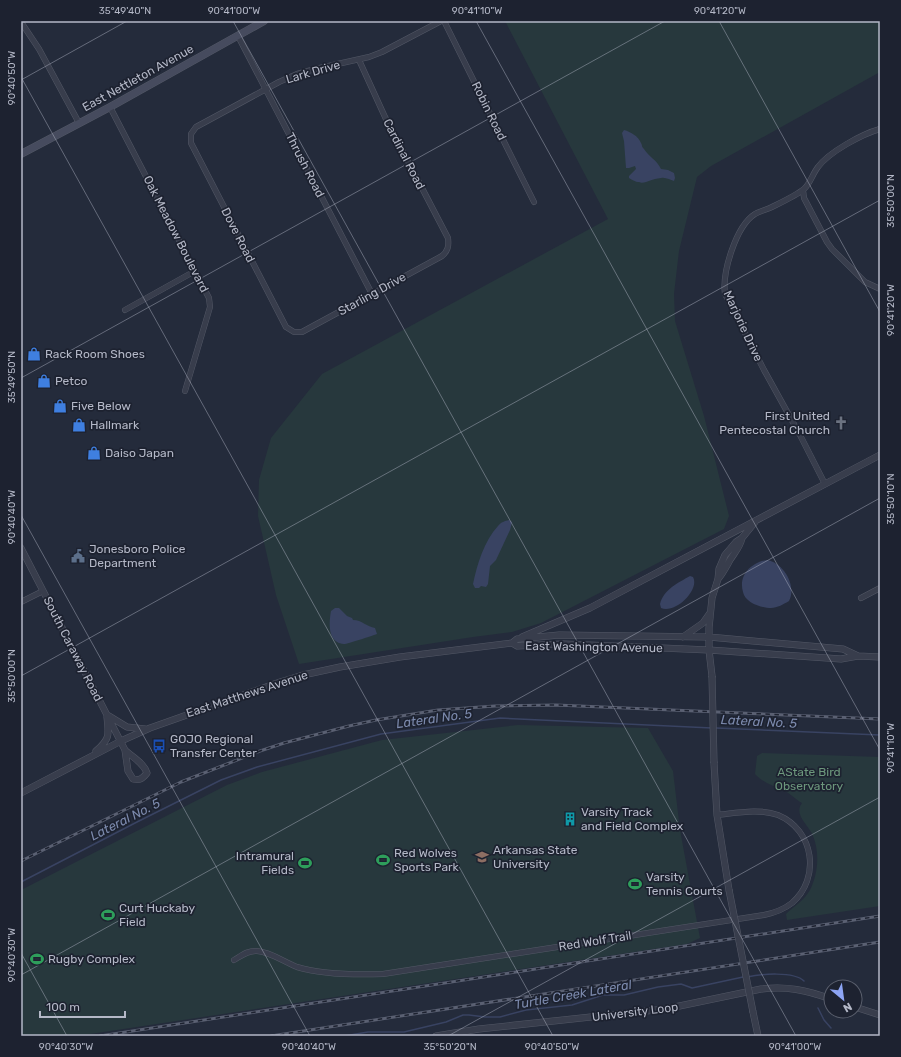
<svg xmlns="http://www.w3.org/2000/svg" width="901" height="1057" font-family="Rubik,sans-serif">
<rect width="100%" height="100%" fill="#242b3b"/>
<path fill="#27383d" d="M505,21h375v51l-169,94 -14,11 -18,74 -5,43 1,27 29,95 25,100 -5,13 -183,94 -29,9 -39,5 -174,27 -23,-69 -18,-79 1,-36 12,-42 51,-64 286,-155z
M518,725l130,3 25,43 7,59 20,108 -13,6 -610,92h-56v-146l206,-105 35,-13 120,-32z
M762,753l118,4v149l-93,14 -1,-6c8,-8 18,-13 24,-24 8,-16 10,-37 3,-54 -4,-11 -20,-21 -11,-33 -7,-4 -12,-10 -19,-13 -9,-4 -19,-7 -26,-14l-2,-2 2,-18z"/>
<path fill="#394362" d="M624,130c7,2 14,6 17,13 2,4 0,3 3,6 5,8 13,11 17,20l7,1 6,3 1,5 -1,3c-4,-1 -8,-4 -13,-3 -14,1 -16,10 -32,0v-2l7,-7 -1,-3 -6,2h-3l-2,-27 -2,-8z
M509,520l3,2 -2,8 -14,30 -6,6 -2,18 -2,3 -5,-1 -2,2h-4l-2,-4c4,-19 11,-43 25,-58 3,-4 7,-5 11,-6z
M767,560c17,3 30,26 22,41 -5,3 -12,7 -18,7 -9,0 -26,-5 -28,-16 -5,-17 9,-30 24,-32z
M690,576l3,1c7,12 -17,37 -32,31l-1,-4c4,-15 18,-21 30,-28z
M335,608h4l8,8 5,2 1,2c9,0 14,7 22,8l2,6c-6,2 -29,10 -33,10 -17,-1 -15,-22 -13,-33z"/>
<g fill="none" stroke-linecap="round" stroke-linejoin="round">
<path stroke="#394362" stroke-width="1.5" d="M716,728l164,7
M21,882l116,-60 84,-42 36,-13 124,-33 119,-16 212,10
M747,977c13,-3 47,-6 57,4
M818,1008l6,12 7,8
M344,1036l24,-4h36l42,-10 17,-7h6l16,2h15l26,-7 46,-5 31,-10h21l34,-8 23,-3 11,4 51,-11"/>
<g stroke="#535866" stroke-width="6">
<path id="minor" d="M444,21l90,181
M21,22l18,27 40,74
M238,36l134,258
M359,60l26,57 63,121c1,8 0,13 -6,18l-140,76h-8l-8,-5 -95,-184v-9l5,-7 83,-45 18,-8 18,-5 54,-12 13,-5 59,-31
M110,107l99,191 1,9 -25,84
M803,190l1,8 23,44 5,7 33,33 15,7
M125,310l70,-39
M825,484l-25,-49 -36,-65 -39,-76c-3,-22 11,-68 30,-80 5,-3 11,-4 17,-7 8,-4 25,-12 32,-18 6,-5 9,-16 14,-22 11,-15 44,-33 62,-38
M861,598l19,-10
M21,602l22,-11
M234,960c7,-4 14,-10 23,-9 14,1 27,11 40,16 27,8 58,8 86,7l381,-59c10,-2 19,-5 28,-12 29,-25 22,-73 -14,-88 -19,-7 -42,-2 -61,0"/>
</g>
<g stroke="#535866" stroke-width="7">
<path id="tertiary" d="M21,548l104,202c7,7 19,13 22,23 -4,5 -7,8 -14,6l-5,-8 -3,-21
M718,579c5,-6 8,-12 12,-19 5,-8 10,-13 12,-22
M522,637l68,-29 290,-153
M683,637l20,-14 7,-10
M512,643l5,3 46,-2 51,2 95,4 132,9 17,-3 22,1
M712,676l-3,-26v-22l3,-30 6,-19 1,-10 6,-14 11,-13 6,-4 13,-16
M109,716l18,11 18,2
M96,751c14,-12 13,-16 11,-34
M714,763l3,52 12,75
M21,793l100,-52 29,-13 130,-46 23,-7 37,-8 60,-10 112,-14 5,-4 42,-4 150,2 134,12 15,7
M855,1007l25,8
M753,1012l5,24
M436,1036l43,-7 186,-20 96,-20c26,-3 45,1 70,10"/>
</g>
<g stroke="#535866" stroke-width="8">
<path id="secondary" d="M21,154l89,-47 154,-86"/>
</g>
<use href="#minor" stroke="#383d4c" stroke-width="5"/>
<use href="#tertiary" stroke="#383d4c" stroke-width="6"/>
<use href="#secondary" stroke="#464b5e" stroke-width="7"/>
<g stroke="#5a6072" stroke-width="3">
<path id="rail" d="M21,861l160,-79 79,-31 24,-8 65,-17 27,-6 62,-10 57,-4 61,-1 324,14
M100,1036l780,-120
M271,1036l609,-94"/>
</g>
<use href="#rail" stroke="#1d2230" stroke-width="1.5" stroke-dasharray="4.5" stroke-linecap="butt"/>
<g stroke="#535866" stroke-width="7" stroke-linecap="butt">
<path id="tertiary-bridge" d="M712,676l2,87
M729,890l24,122"/>
</g>
<use href="#tertiary-bridge" stroke="#383d4c" stroke-width="6"/>
</g>
<path fill="none" stroke="#b4b8c7" stroke-width="1" stroke-opacity="0.45" d="M233,21l563,1015M476,21l404,729M719,21l161,291M21,77l532,959M21,80l106,-59M21,378l644,-357M21,515l289,521M21,676l859,-476M21,953l46,83M21,975l859,-477M448,1036l432,-239"/>
<defs>
<g id="shop-bare" transform="scale(1.08)"><path d="M-5-2.5h2.3a2.7 3.5 0 0 1 5.4 0H5L5.5 6h-11ZM-1.5-2.5h3a1.5 2.3 0 0 0-3 0Z" fill="#3f7fe0" stroke="#1d2230" stroke-width="2.5" paint-order="stroke"/></g>
<g id="church-bare" transform="scale(1.08)"><path d="M-1.2-6h2.4v3.5h3.3v2.4h-3.3V6h-2.4V-.1h-3.3v-2.4h3.3Z" fill="#6b7280" stroke="#1d2230" stroke-width="2.5" paint-order="stroke"/></g>
<g id="civic-bare" transform="scale(1.08)"><path d="M-.6-6.5H3V-4.5H.6V-3L4-1V1h2V6H-6V1h2V-1L-.6-3ZM-1.2 2.5V6h2.4V2.5Z" fill="#5c6f8a" stroke="#1d2230" stroke-width="2.5" paint-order="stroke"/></g>
<g id="bus-bare" transform="scale(1.08)"><path d="M-5-6H5V4H4V6H2V4H-2V6H-4V4H-5ZM-3.5-4V0h7V-4ZM-3.5 1.2v1.5H-2V1.2ZM2 1.2v1.5H3.5V1.2Z" fill="#1a4fb4" stroke="#1d2230" stroke-width="2.5" paint-order="stroke"/></g>
<g id="building-bare" transform="scale(1.08)"><path d="M-4-6H4V6H1V3H-1V6H-4ZM-2.5-4.3h1.7v1.8h-1.7ZM.8-4.3h1.7v1.8H.8ZM-2.5-1h1.7V.8h-1.7ZM.8-1h1.7V.8H.8Z" fill="#0f9aa8" stroke="#1d2230" stroke-width="2.5" paint-order="stroke"/></g>
<g id="university-bare" transform="scale(1.08)"><path d="M0-5L7-2L0 1L-7-2ZM-4 1L0 2.5L4 1V4Q0 6-4 4Z" fill="#8d6e63" stroke="#1d2230" stroke-width="2.5" paint-order="stroke"/></g>
<g id="stadium-bare" transform="scale(1.08)"><path d="M0-5a6.5 5 0 1 0 0 10a6.5 5 0 1 0 0-10ZM-3.5-1.8h7v3.6h-7Z" fill="#2e9e5b" stroke="#1d2230" stroke-width="2.5" paint-order="stroke"/></g>
</defs>
<g fill-rule="evenodd">
<use href="#shop-bare" x="34" y="354"/>
<use href="#shop-bare" x="44" y="381"/>
<use href="#shop-bare" x="60" y="406"/>
<use href="#church-bare" x="841" y="423"/>
<use href="#shop-bare" x="79" y="425"/>
<use href="#shop-bare" x="94" y="453"/>
<use href="#civic-bare" x="78" y="556"/>
<use href="#bus-bare" x="159" y="746"/>
<use href="#building-bare" x="570" y="819"/>
<use href="#university-bare" x="482" y="857"/>
<use href="#stadium-bare" x="383" y="860"/>
<use href="#stadium-bare" x="305" y="863"/>
<use href="#stadium-bare" x="635" y="884"/>
<use href="#stadium-bare" x="108" y="915"/>
<use href="#stadium-bare" x="37" y="959"/>
</g>
<g text-anchor="middle" stroke-width="3.5" stroke-linejoin="round" paint-order="stroke">
<g font-size="12" fill="#b4b8c7" stroke="#1d2230">
<text transform="translate(313 72) rotate(-16)" y="4">Lark Drive</text>
<text transform="translate(138 78) rotate(-29)" y="4">East Nettleton Avenue</text>
<text transform="translate(489 111) rotate(64)" y="4">Robin Road</text>
<text transform="translate(404 154) rotate(63)" y="4">Cardinal Road</text>
<text transform="translate(305 165) rotate(63)" y="4">Thrush Road</text>
<text transform="translate(176 234) rotate(63)" y="4">Oak Meadow Boulevard</text>
<text transform="translate(238 235) rotate(63)" y="4">Dove Road</text>
<text transform="translate(372 294) rotate(-29)" y="4">Starling Drive</text>
<text transform="translate(743 326) rotate(65)" y="4">Marjorie Drive</text>
<text transform="translate(594 647) rotate(1)" y="4">East Washington Avenue</text>
<text transform="translate(73 649) rotate(63)" y="4">South Caraway Road</text>
<text transform="translate(247 694) rotate(-18)" y="4">East Matthews Avenue</text>
<text transform="translate(595 941) rotate(-9)" y="4">Red Wolf Trail</text>
<text transform="translate(635 1012) rotate(-7)" y="4">University Loop</text>
</g>
<g font-size="12" fill="#b4b8c7" stroke="#1d2230" text-anchor="start">
<text x="45" y="358">Rack Room Shoes</text>
<text x="55" y="385">Petco</text>
<text x="71" y="410">Five Below</text>
<text x="830" y="420" text-anchor="end">First United<tspan x="830" dy="14">Pentecostal Church</tspan></text>
<text x="90" y="429">Hallmark</text>
<text x="105" y="457">Daiso Japan</text>
<text x="89" y="553">Jonesboro Police<tspan x="89" dy="14">Department</tspan></text>
<text x="170" y="743">GOJO Regional<tspan x="170" dy="14">Transfer Center</tspan></text>
<text x="581" y="816">Varsity Track<tspan x="581" dy="14">and Field Complex</tspan></text>
<text x="493" y="854">Arkansas State<tspan x="493" dy="14">University</tspan></text>
<text x="394" y="857">Red Wolves<tspan x="394" dy="14">Sports Park</tspan></text>
<text x="294" y="860" text-anchor="end">Intramural<tspan x="294" dy="14">Fields</tspan></text>
<text x="646" y="881">Varsity<tspan x="646" dy="14">Tennis Courts</tspan></text>
<text x="119" y="912">Curt Huckaby<tspan x="119" dy="14">Field</tspan></text>
<text x="48" y="963">Rugby Complex</text>
</g>
<g font-size="12" fill="#6c977c" stroke="#1d2230">
<text x="809" y="776">AState Bird<tspan x="809" dy="14">Observatory</tspan></text>
</g>
<g font-size="13" font-style="italic" fill="#7c8aad" stroke="#1d2230">
<text transform="translate(434 718) rotate(-8)" y="5">Lateral No. 5</text>
<text transform="translate(759 721) rotate(3)" y="5">Lateral No. 5</text>
<text transform="translate(125 819) rotate(-27)" y="5">Lateral No. 5</text>
<text transform="translate(573 994) rotate(-10)" y="5">Turtle Creek Lateral</text>
</g>
</g>
<rect width="901" height="1057" fill="none" stroke="#1d2230" stroke-width="44"/>
<g transform="translate(843 999) rotate(151)"><circle r="19" fill="#1d2230" stroke="#595e6c"/>
<path d="M0-3L7 15L0 10L-7 15Z" fill="#8da4f3"/>
<text y="-6" font-size="11" font-weight="bold" text-anchor="middle" fill="#b4b8c7">N</text>
</g>
<path d="M40 1011v6h85v-6" fill="none" stroke="#b4b8c7" stroke-width="2"/>
<text x="46" y="1011" font-size="12" fill="#b4b8c7" stroke="#1d2230" stroke-width="3" paint-order="stroke">100 m</text>
<rect x="22" y="22" width="857" height="1013" fill="none" stroke="#b4b8c7" stroke-width="1.5"/>
<g font-size="10" text-anchor="middle" fill="#b4b8c7">
<text x="125" y="14">35°49'40"N</text>
<text x="234" y="14">90°41'00"W</text>
<text x="477" y="14">90°41'10"W</text>
<text x="720" y="14">90°41'20"W</text>
<text transform="translate(11 78) rotate(-90)" y="4">90°40'50"W</text>
<text transform="translate(890 201) rotate(-90)" y="4">35°50'00"N</text>
<text transform="translate(890 310) rotate(-90)" y="4">90°41'20"W</text>
<text transform="translate(11 377) rotate(-90)" y="4">35°49'50"N</text>
<text transform="translate(890 499) rotate(-90)" y="4">35°50'10"N</text>
<text transform="translate(11 517) rotate(-90)" y="4">90°40'40"W</text>
<text transform="translate(11 676) rotate(-90)" y="4">35°50'00"N</text>
<text transform="translate(890 748) rotate(-90)" y="4">90°41'10"W</text>
<text transform="translate(11 955) rotate(-90)" y="4">90°40'30"W</text>
<text x="66" y="1050">90°40'30"W</text>
<text x="309" y="1050">90°40'40"W</text>
<text x="450" y="1050">35°50'20"N</text>
<text x="552" y="1050">90°40'50"W</text>
<text x="795" y="1050">90°41'00"W</text>
</g>
</svg>
